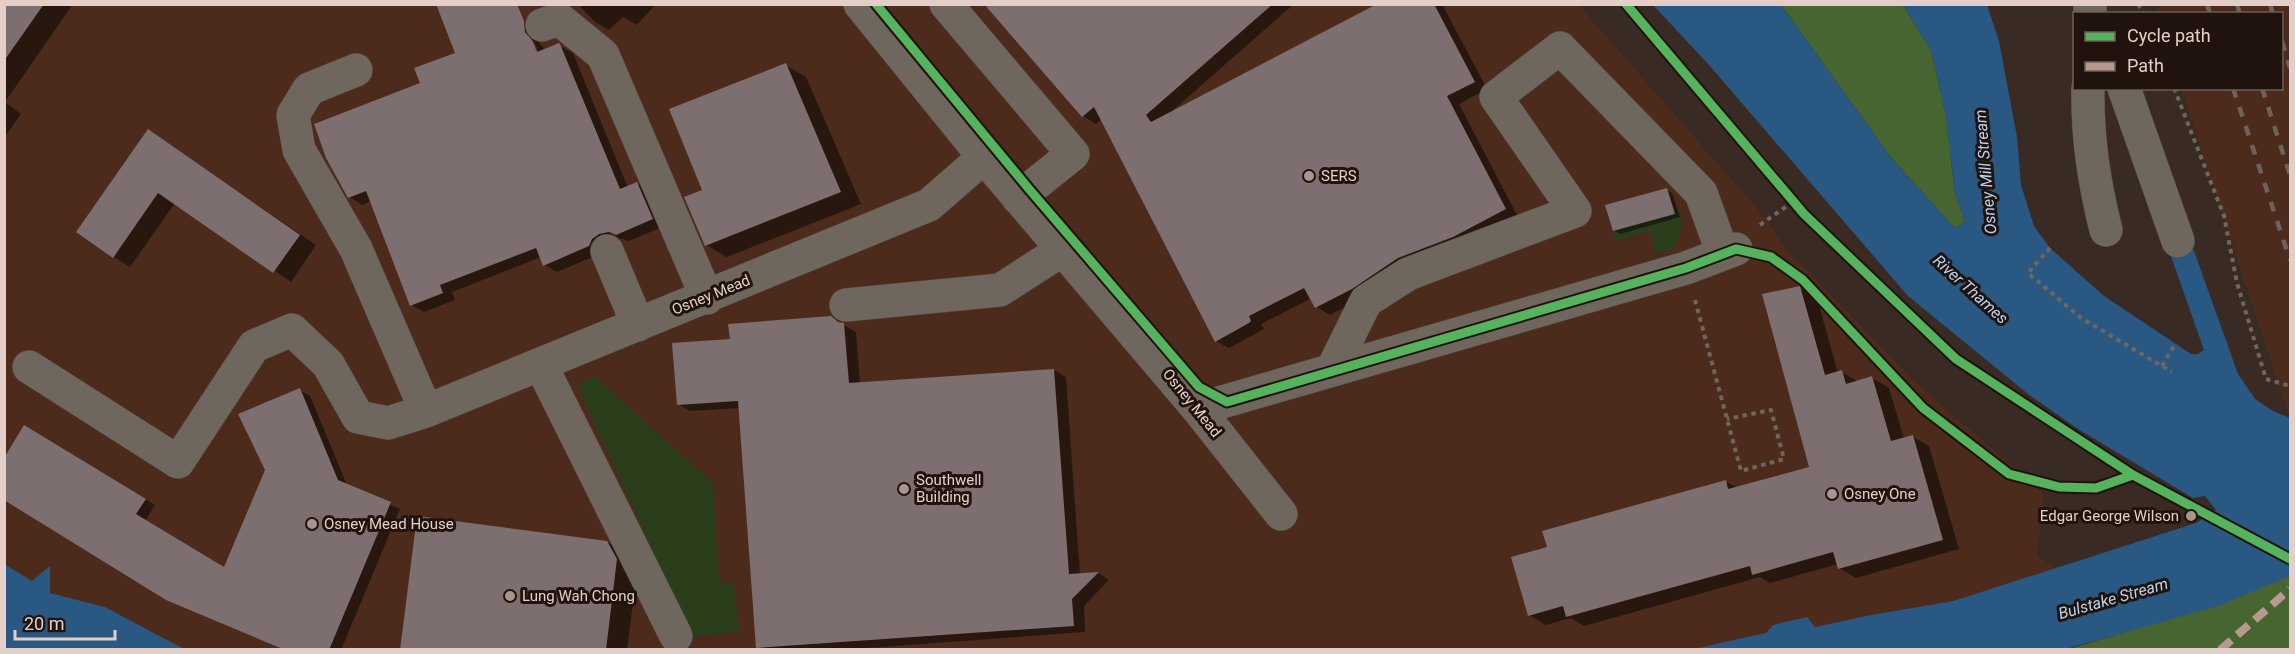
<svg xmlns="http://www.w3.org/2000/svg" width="2295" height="654" font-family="Roboto,sans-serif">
<rect width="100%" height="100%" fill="#392a23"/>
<path fill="#4c2b1c" d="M1578,4l188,215 20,30 127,131 131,114 -7,61 19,14 -104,32 -81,14 -56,12 -48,6 -74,17h-1509l-79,-43 -56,-14 -44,-28v-560z
M2156,5h134v413l-109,-329 101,-1v-74l-124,-1z"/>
<path fill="#2a3e1b" d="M1673,207h4c8,15 3,27 -4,42l-17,4 -6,-22 -35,10 -2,-10 61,-17z
M594,376l119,107 6,100 14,-1 7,49 -48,6 -115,-252z"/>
<path fill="#466531" d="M1781,5h122l28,45 15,66 9,77 10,28 -9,7 -5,-4 -59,-65z
M2290,576v73l-224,1 78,-24z"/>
<path fill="#295883" d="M1653,5h128l111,154 59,65 5,4 9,-7 -10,-28 -9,-77 -15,-66 -28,-45h84l12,36 18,96 4,48 13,41 16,22 54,48 87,58h7l6,-4 -37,-105 22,-8 49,137 17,25 18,12 17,7v158l-72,30 -152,43h-373l73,-16 7,-8 34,-8 8,10 56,-12 82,-14 243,-78 20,-13 -11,-14 -12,2 -115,-69 -50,-35 -120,-98 -199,-231z
M4,564l28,17 18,-15v27l55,14 79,42h-179z"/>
<path fill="#0007" fill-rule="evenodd" d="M4,4h69l-68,98 16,12 -17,24z
M517,4l13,32 7,4 8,10 13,-5 15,8 55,135 9,-4 13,7 15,35 -36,15 -6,-2 -11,1 -10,13 -45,19 -12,-7 -4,-8 -89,35 3,8 -31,12 -13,-7 -40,-104 -9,4 -12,-8 72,-113zM530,41h4l7,17 -3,1z
M578,4h78l-19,21 -14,-8 -14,13 -14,-8z
M986,4h308l-123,108 209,-108h62l45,85 -28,15 59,113 -188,98 -13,-8 -5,-9 -51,26 3,5 -35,19 -13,-7 -114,-222 -6,5 -13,-8z
M785,65l21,12 55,127 -134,53 -21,-12 -2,-54z
M149,131l167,114 -25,37 -116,-79 -45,64 -16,-10z
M1667,190l5,3 8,24 -60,17 -6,-4z
M1800,288l17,10 21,75 4,-1 17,10 13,-4 17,10 15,51 9,-2 16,9 30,103 -103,29 -17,-10 -1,-4 -68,19 -10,-6 -176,49 -13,-8 -25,7 -17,-10 20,-67 176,-67 13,7 73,-19z
M831,318l25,14 4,52 194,-14 12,7 14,198 18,-2 11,7 -25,26 1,26 -246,18h-78l-4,-2 -17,-240 -50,3 -12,-7 53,-63z
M300,390l10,6 37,89 53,24 -59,141h-56l-260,-223 130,78 -10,16 80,48z
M607,542l21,12 9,18 -10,78h-225z"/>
<path fill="#7d6f6f" d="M4,4h40l-40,57z
M436,4h81l7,17 1,11 7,8 5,12 22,-9 1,1 60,145 17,-7 16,37 -37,16 -7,-3 -10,2 -7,5 -3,7 -46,20 -7,-18 -96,37 3,8 -33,13 -44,-115 -18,7 -22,-40 -12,-34 106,-41 -6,-15 41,-15z
M984,4h289l-127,111 5,7 226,-118h57l41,78 -28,14 59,113 -53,28 -55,21 -46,31 -37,19 -11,-20 -55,28 2,5 -2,2 -34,19 -121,-235 -12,10z
M786,63l55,129 -136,54 -21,-49 18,-7 -33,-81z
M148,129l152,106 -27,38 -115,-80 -45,65 -37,-26z
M1667,188l8,26 -62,17 -8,-26z
M1800,286l25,89 17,-5 4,14 26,-8 19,65 22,-6 30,105 -105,29 -5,-17 -81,23 -2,-9 -184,51 -3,-11 -35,10 -17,-59 36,-10 -5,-16 184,-51 2,9 81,-22 -47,-173z
M831,316l7,6 6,1 5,60 205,-14 15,205 30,-2 -27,27 2,27 -318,22 -18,-247 -61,4 -5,-62 58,-4 -2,-15z
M300,388l38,92 53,22 -62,148h-44l-119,-50 -162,-100v-42l20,-33 122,74 -10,15 88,53 41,-97 -27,-56z
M417,516l190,25 10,18 -11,91h-206z"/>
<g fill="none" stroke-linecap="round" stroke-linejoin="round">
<g stroke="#53453f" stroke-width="34">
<path id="minor" d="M860,4l124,153 214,252 83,105
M946,4l127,150 -55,44
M2090,4v10
M542,25l17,-6 44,36 104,243
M356,70l-47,19 -16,26 6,35 57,99 70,162
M2088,88c-1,49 6,95 18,142
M2124,88l54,153
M607,251l31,74
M846,305l154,-15 62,-40
M541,365l135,271
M29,367l149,95 76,-116 38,-16 36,34 30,53 30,6 38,-12 503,-206 55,-48
M1332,370l34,-69 42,-27 167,-63 -79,-114 64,-49 141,145 22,61
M1198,409l488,-141 50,-19"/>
</g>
<path stroke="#6f665e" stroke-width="4" stroke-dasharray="4.5 4.5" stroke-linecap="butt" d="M2138,4l6,10
M2174,88l50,128 13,67 29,96 24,7
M1760,225l34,-24
M2050,248l-22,25 53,45 91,54
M1695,300l46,171 43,-12 -13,-49 -44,9
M2162,366l13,-22"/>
<use href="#minor" stroke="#6f675e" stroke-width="33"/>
<path stroke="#6d635c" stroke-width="4.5" stroke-dasharray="10 10" stroke-linecap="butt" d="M2207,4l3,10
M2237,4l3,10
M2270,4l3,10
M2282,41l8,27
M2233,88l57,172
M2262,88l28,87"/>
<path stroke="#b69a8f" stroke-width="8" stroke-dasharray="15 8" stroke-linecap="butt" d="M2220,650l70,-61"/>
<g stroke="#20130d" stroke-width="13">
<path id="cycleway" d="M876,4l153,185 170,198 28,15 459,-134 50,-19 35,8 32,23 120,128 86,66 50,13 37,1 37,-13
M1626,4l178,210 152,145 177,116 157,84"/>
</g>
<use href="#cycleway" stroke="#56b35d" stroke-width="9"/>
</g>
<g fill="#a8958e" stroke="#20130d" stroke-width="2">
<circle cx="1309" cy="176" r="6"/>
<circle cx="904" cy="489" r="6"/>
<circle cx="1832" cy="494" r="6"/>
<circle cx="2191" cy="516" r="6"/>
<circle cx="312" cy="524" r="6"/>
<circle cx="510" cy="596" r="6"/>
</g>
<g text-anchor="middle" stroke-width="6" stroke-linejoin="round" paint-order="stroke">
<g font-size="15" fill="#e3cfc7" stroke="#20130d" text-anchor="start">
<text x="1321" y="181">SERS</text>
<text x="916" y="485">Southwell<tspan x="916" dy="17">Building</tspan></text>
<text x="1844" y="499">Osney One</text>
<text x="2179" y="521" text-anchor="end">Edgar George Wilson</text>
<text x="324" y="529">Osney Mead House</text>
<text x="522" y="601">Lung Wah Chong</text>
</g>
<g font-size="15" fill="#e3cfc7" stroke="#20130d">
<text transform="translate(711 295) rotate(-22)" y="5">Osney Mead</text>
<text transform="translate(1192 403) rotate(51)" y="5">Osney Mead</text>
</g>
<g font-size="16" font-style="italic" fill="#b7d3f1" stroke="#20130d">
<text transform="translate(1985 172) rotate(-95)" y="6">Osney Mill Stream</text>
<text transform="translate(1971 289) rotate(42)" y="6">River Thames</text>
<text transform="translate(2113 598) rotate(-16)" y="6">Bulstake Stream</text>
</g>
</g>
<rect width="2295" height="654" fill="none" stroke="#e3cfc7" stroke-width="12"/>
<rect x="2073" y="12" width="210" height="78" fill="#20130d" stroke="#6e5e57" stroke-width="1.5"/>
<rect x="2085" y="32" width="30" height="9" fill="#56b35d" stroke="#6e5e57" stroke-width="1.5"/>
<text x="2127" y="42" font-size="18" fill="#e3cfc7">Cycle path</text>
<rect x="2085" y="62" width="30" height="9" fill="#b69a8f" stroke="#6e5e57" stroke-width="1.5"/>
<text x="2127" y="72" font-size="18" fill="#e3cfc7">Path</text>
<path d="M15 630v9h100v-9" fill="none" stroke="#e3cfc7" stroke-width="3"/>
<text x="24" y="630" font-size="18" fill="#e3cfc7" stroke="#20130d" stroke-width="4.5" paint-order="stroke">20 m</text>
</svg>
